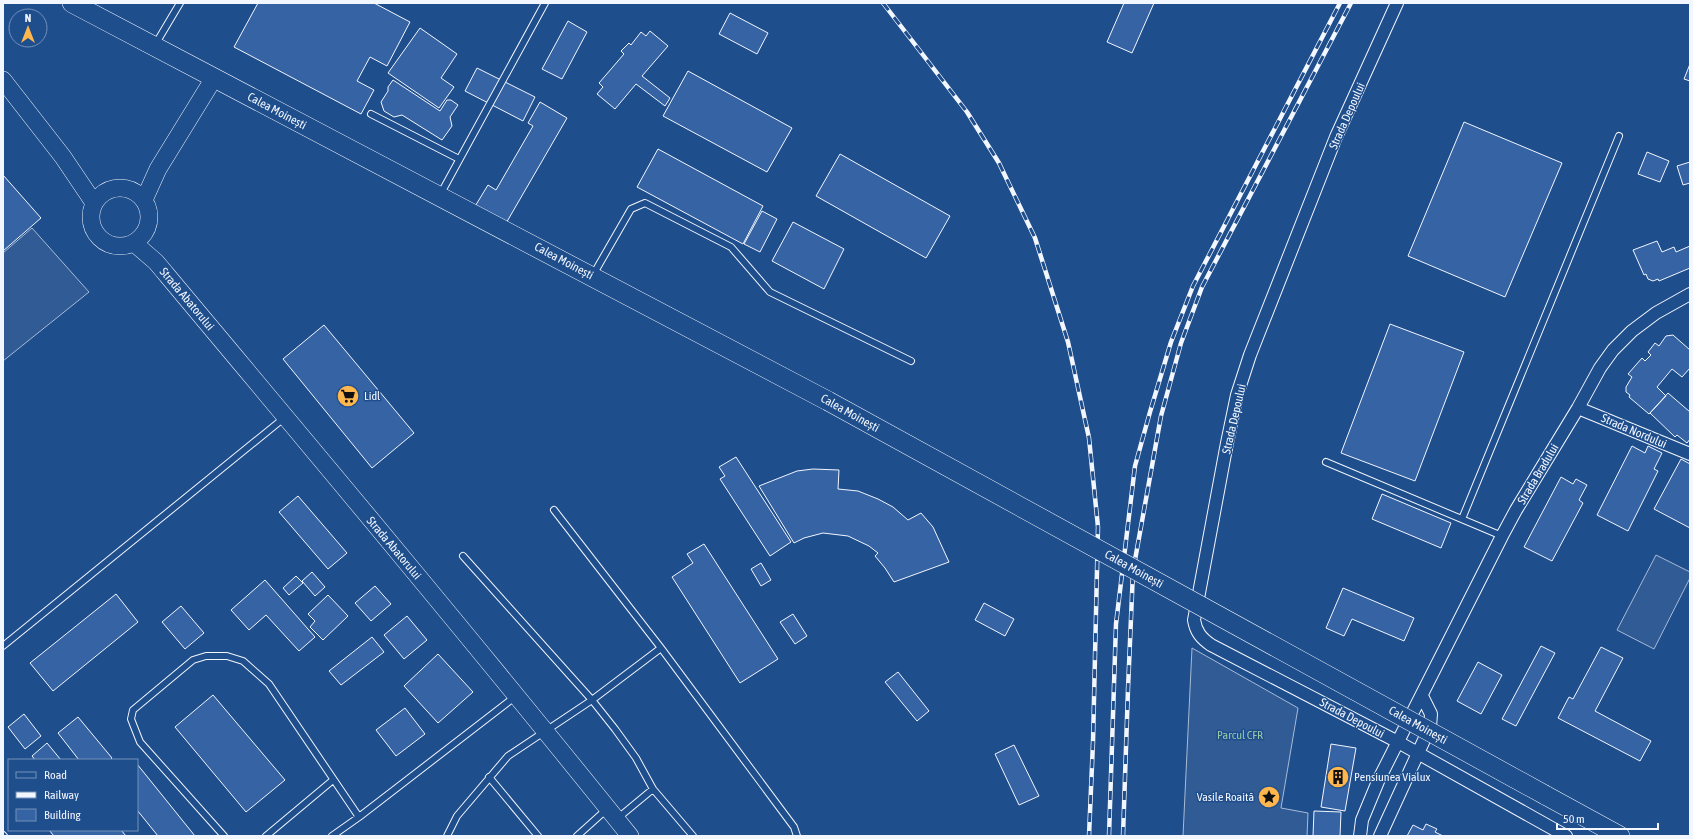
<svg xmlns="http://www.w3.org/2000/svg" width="1693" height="839" font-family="'Asap Condensed',sans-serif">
<rect width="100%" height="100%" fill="#1f4e8c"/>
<path fill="#305b95" stroke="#a8bbd7" d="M32,228l57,64 -86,69v-108z
M1656,555l34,17v6l-36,71 -37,-19z
M1192,648l106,60 -17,100 27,5 -1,23h-124z"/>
<path fill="#3563a3" stroke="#f2f6ff" d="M258,3h116l36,19 -23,44 -17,-9 -13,24 17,9 -13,24 -127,-67z
M1124,3h30l-22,50 -25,-11z
M730,13l38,20 -11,21 -38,-20z
M568,21l19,11 -25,47 -20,-10z
M420,28l37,26 -16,24 13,9 -15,21 -51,-35z
M650,31l18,15 -26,30 28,22 -5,8 -29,-22 -21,25 -18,-15 6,-7 -4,-4 25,-29 -3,-3 8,-8 2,2 10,-13 5,4z
M1690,64v17l-6,-2z
M477,68l58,29 -12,24 -58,-30z
M688,71l104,57 -25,44 -104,-56z
M393,80l47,31 7,-11h4l7,5 -8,12 2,9 -10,14 -40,-25 -8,2 -10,-6 -3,-9 7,-11v-4z
M540,102l27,16 -62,107 -31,-17 14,-23 8,5 37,-64 -5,-3z
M1464,122l98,41 -57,134 -97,-41z
M658,149l105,57 -20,38 -106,-57z
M1647,152l22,9 -9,21 -22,-8z
M840,154l110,62 -24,42 -110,-62z
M1690,162v21l-7,2 -6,-19z
M3,175l38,43 -38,33z
M762,211l15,8 -17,33 -16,-8z
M793,222l51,27 -20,40 -52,-28z
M1657,241l5,11 12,-5 2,5 14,-6v22l-31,13 -1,-2 -5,2 -5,-2 -2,-5 -2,1 -11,-25z
M1390,324l74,28 -49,129 -74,-28z
M324,325l90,108 -42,35 -89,-109z
M1673,335l17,15v18l-8,9 -10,-8 -15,18 9,9 -17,18 -20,-17 1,-2 -4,-3v-5l6,-10 -4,-3 14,-16 3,3 6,-6 -3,-3 7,-9 4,3 7,-10z
M1668,393l22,19v27l-3,4 -10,-8 -2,2 -25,-24z
M1632,446l13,7 3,-7 14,7 -8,16 4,2 -30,60 -31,-16z
M736,457l55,85 -21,14 -50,-77 5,-3 -6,-9z
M1681,459l9,5v64l-36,-19z
M813,469l26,1 -1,19 20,2 20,8 15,8 15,13 13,-7 12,14 16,35 -55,20 -9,-14 -10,-12 3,-3 -9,-7 -21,-10 -25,-3 -19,5 -10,5 -35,-57 38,-15z
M1561,477l12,7 3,-5 11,6 -8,15 4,3 -31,58 -28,-14z
M1382,494l69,29 -10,25 -69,-29z
M298,496l49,57 -19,16 -49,-57z
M704,544l74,115 -38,24 -68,-106 21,-14 -6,-9z
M761,563l10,17 -10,6 -10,-17z
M312,572l13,15 -10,9 -13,-15z
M296,576l7,7 -14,12 -6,-7z
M265,580l50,57 -16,14 -33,-36 -17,15 -18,-20z
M375,586l16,18 -20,17 -16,-18z
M1343,588l71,30 -10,23 -52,-22 -8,17 -18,-8z
M116,594l22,28 -85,69 -23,-28z
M328,595l20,21 -25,24 -13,-13 5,-6 -7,-7z
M984,603l30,16 -9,17 -30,-16z
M181,606l23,27 -19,16 -23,-27z
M793,614l14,22 -12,8 -15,-22z
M407,616l20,24 -23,19 -20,-24z
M372,637l12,15 -43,33 -12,-14z
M1541,646l14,7 -39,73 -14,-7z
M1601,647l22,11 -28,53 56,30 -11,20 -82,-43 11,-21 4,2z
M438,654l35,38 -35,31 -34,-37z
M1478,662l24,13 -21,39 -24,-13z
M898,672l31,39 -12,10 -32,-39z
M213,695l72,85 -39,32 -71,-85z
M405,708l20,26 -29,22 -20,-26z
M24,714l17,22 -16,13 -17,-22z
M78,717l34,41 -2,2h-31l-21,-27z
M47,743l14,17h-26l-3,-4z
M1331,744l25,4 -11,63 -24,-4z
M1014,745l25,51 -20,9 -24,-51z
M137,764l58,72h-37l-21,-26z
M1314,811l27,1 -1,24h-27z
M1426,824l11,5 -2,3 8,4h-36l6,-11 10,5z
M49,830h72l5,6h-72z"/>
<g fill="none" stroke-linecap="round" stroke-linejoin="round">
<g stroke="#f2f6ff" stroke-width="8">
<path id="lane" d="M155,45l25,-42
M371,114l88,45
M440,195l105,-192
M593,275l38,-66 14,-6 86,44 39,45 141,69
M1326,462l176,74
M554,510l107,138 133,179 3,9
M1462,519l157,-383
M463,556l129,144 23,29 21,29 17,31 40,47
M3,646l281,-228
M489,777l49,59
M618,818l35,-29
M3,835l1,1
M224,836l-84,-94 -9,-23 2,-9 60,-50 13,-4h21l16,5 26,23 90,133
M266,836l67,-56
M332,836l27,-19 157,-121
M447,836l10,-20 51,-60 84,-56 69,-52
M577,836l30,-27"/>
</g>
<g stroke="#f2f6ff" stroke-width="14">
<path id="street" d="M1397,3l-61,134 -86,218 -13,40 -10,48 -33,177c2,12 7,18 17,25l187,97 168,94
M1578,408l112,46
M1360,836l2,-16 17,-41 123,-243 14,-26 62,-102 22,-40 13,-18 19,-19 24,-18 34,-19
M1380,836l50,-109 1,-13 -9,-18"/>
</g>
<g stroke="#f2f6ff" stroke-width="18">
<path id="secondary" d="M3,80l60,77 31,46
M91 217a29 29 0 1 1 58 0a29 29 0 1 1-58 0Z
M144,200l14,-31 56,-91
M134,243l22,19c159,190 319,381 474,574"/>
</g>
<g stroke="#f2f6ff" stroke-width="20">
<path id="primary" d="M72,3l756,398
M1545,795l75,41"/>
</g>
<use href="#lane" stroke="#1f4e8c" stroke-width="6"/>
<use href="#street" stroke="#1f4e8c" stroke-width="12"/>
<use href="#secondary" stroke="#1f4e8c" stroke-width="17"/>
<use href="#primary" stroke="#1f4e8c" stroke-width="19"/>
<g stroke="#f2f6ff" stroke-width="4.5">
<path id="rail" d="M883,3l84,109 32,51 36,75 33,104 21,96 9,89 -5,215 -4,94
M1109,836l7,-212 19,-158 15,-54 21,-70 22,-56 147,-283
M1123,836l5,-147 5,-118 28,-155 20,-73 21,-56 149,-284"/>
</g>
<use href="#rail" stroke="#1f4e8c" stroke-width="3" stroke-dasharray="9" stroke-linecap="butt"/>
<g stroke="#f2f6ff" stroke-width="20" stroke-linecap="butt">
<path id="primary-bridge" d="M828,401l717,394"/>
</g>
<use href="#primary-bridge" stroke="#1f4e8c" stroke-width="19"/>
</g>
<defs>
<g id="supermarket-disc" transform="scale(1.15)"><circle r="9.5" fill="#ffb74d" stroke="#1f4e8c"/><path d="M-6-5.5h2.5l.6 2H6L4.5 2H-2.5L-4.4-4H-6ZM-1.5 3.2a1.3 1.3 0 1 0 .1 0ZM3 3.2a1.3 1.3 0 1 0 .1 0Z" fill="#111"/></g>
<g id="building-disc" transform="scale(1.15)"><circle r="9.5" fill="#ffb74d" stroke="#1f4e8c"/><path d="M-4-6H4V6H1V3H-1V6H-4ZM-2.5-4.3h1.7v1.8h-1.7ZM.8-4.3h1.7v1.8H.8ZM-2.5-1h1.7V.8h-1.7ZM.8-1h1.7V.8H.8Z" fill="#111"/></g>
<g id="sight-disc" transform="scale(1.15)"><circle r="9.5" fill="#ffb74d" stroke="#1f4e8c"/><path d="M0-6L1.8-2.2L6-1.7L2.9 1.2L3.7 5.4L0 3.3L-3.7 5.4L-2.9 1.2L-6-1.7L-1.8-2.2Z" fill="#111"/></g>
</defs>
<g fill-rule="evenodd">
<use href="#supermarket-disc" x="348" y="396"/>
<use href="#building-disc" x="1338" y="777"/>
<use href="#sight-disc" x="1269" y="797"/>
</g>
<g text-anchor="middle" stroke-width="3" stroke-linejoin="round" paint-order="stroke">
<g font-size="12" fill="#f2f6ff" stroke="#1f4e8c">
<text transform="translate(277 111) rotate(28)" y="4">Calea Moinești</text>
<text transform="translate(1347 116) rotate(-66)" y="4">Strada Depoului</text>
<text transform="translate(564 261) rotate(28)" y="4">Calea Moinești</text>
<text transform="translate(187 299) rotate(50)" y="4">Strada Abatorului</text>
<text transform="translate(850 413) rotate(29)" y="4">Calea Moinești</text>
<text transform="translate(1234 419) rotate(-77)" y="4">Strada Depoului</text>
<text transform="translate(1634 431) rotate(23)" y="4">Strada Nordului</text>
<text transform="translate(1538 474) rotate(-59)" y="4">Strada Bradului</text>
<text transform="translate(394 548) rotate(50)" y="4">Strada Abatorului</text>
<text transform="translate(1134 569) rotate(29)" y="4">Calea Moinești</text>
<text transform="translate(1352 718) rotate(28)" y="4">Strada Depoului</text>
<text transform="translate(1418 725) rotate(29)" y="4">Calea Moinești</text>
</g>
<g font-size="12" fill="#f2f6ff" stroke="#1f4e8c" text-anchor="start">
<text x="364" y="400">Lidl</text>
<text x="1354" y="781">Pensiunea Vialux</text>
<text x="1254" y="801" text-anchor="end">Vasile Roaită</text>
</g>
<g font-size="12" fill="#97c8a6" stroke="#1f4e8c">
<text x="1240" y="739">Parcul CFR</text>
</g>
</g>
<rect width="1693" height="839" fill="none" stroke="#f2f6ff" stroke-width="8"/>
<rect x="8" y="759" width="130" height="72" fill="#1f4e8c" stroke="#7391ba"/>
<rect x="16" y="772" width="20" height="6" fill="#1f4e8c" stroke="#7391ba"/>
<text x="44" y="779" font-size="12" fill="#f2f6ff">Road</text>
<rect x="16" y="792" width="20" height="6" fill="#f2f6ff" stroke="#7391ba"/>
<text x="44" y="799" font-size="12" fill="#f2f6ff">Railway</text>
<rect x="16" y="809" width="20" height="12" fill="#3563a3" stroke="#7391ba"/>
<text x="44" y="819" font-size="12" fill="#f2f6ff">Building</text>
<g transform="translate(28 28)"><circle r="19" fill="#1f4e8c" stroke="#7391ba"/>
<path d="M0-3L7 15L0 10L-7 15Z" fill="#ffb74d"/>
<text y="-6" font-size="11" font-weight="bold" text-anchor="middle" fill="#f2f6ff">N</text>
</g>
<path d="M1557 823v6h101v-6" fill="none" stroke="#f2f6ff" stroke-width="2"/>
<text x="1563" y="823" font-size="12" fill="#f2f6ff" stroke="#1f4e8c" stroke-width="3" paint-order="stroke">50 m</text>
</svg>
